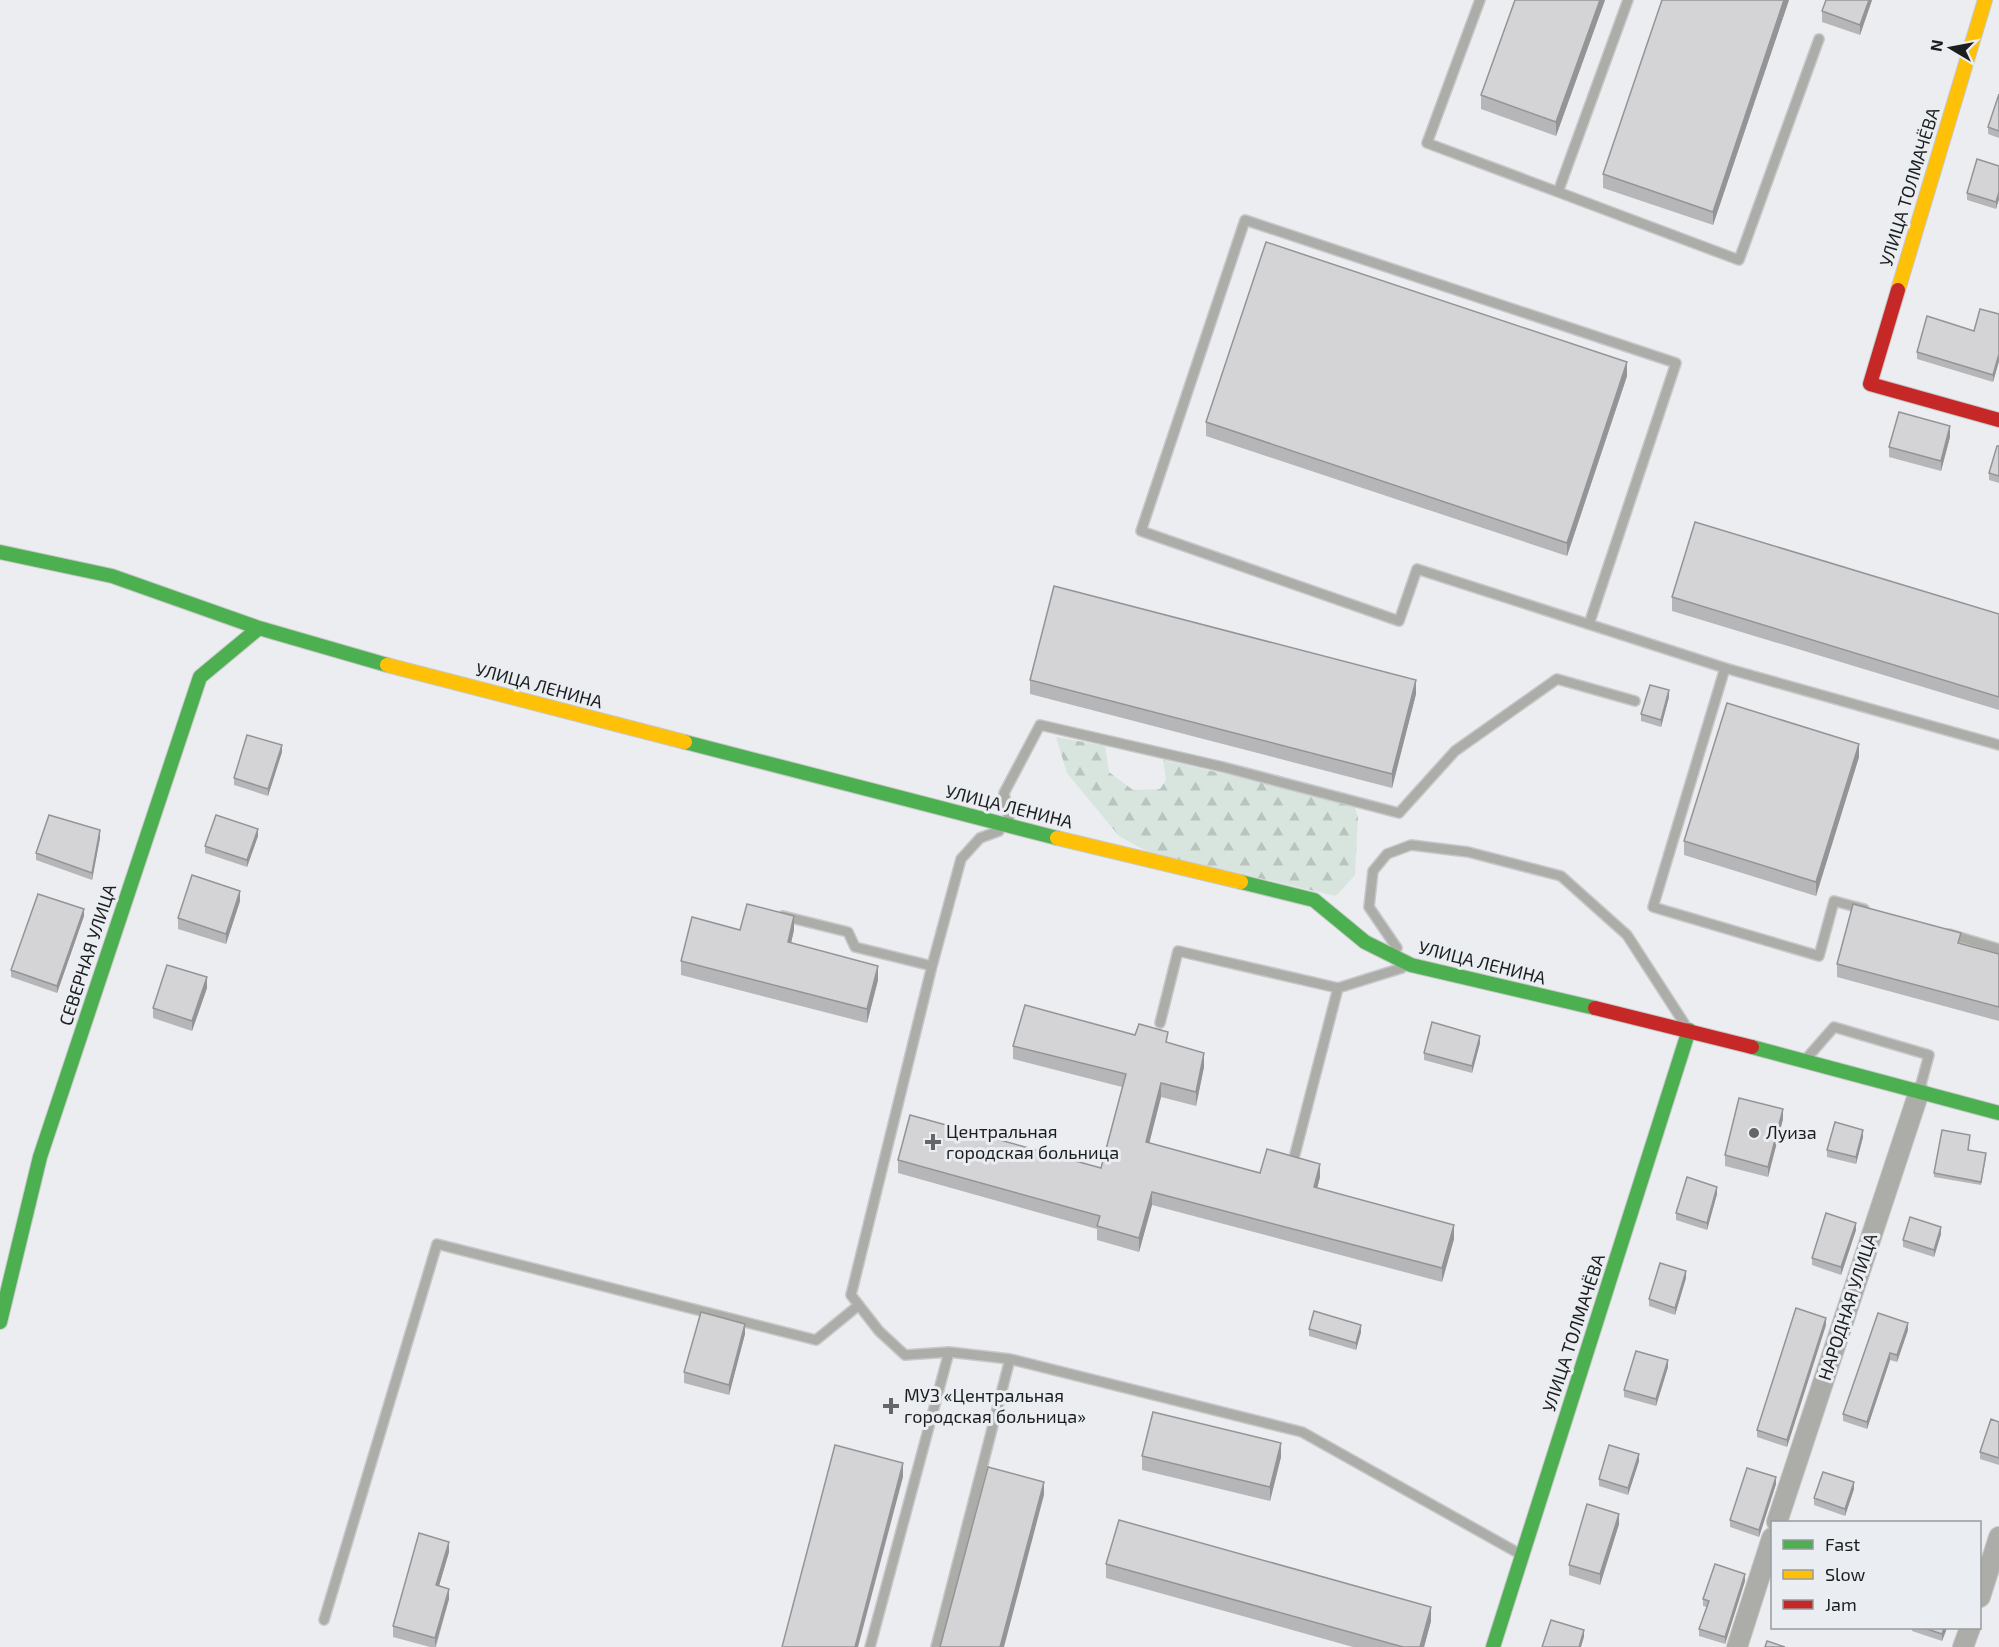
<svg xmlns="http://www.w3.org/2000/svg" width="1999" height="1647" font-family="'Exo 2',sans-serif">
<defs>
<pattern id="forest-firs" width="22" height="20" patternUnits="userSpaceOnUse" patternTransform="scale(1.5)"><rect width="22" height="20" fill="#d8e5de"/><path d="M5 1l3.5 6h-7zM16 11l3.5 6h-7z" fill="#b9c4be"/></pattern>
</defs>
<rect width="100%" height="100%" fill="#ebedf0"/>
<path fill="url(#forest-firs)" d="M1056,737l49,9 4,26 24,18 27,-1 6,-9 -3,-20 191,44 4,14 -3,57 -19,21 -188,-44 -29,-16 -52,-63z"/>
<g fill="none" stroke-linecap="round" stroke-linejoin="round">
<g stroke="#c7c8c9" stroke-width="12">
<path id="lane" d="M1480,0l-53,143 131,49
M1628,0l-70,192 181,68 80,-221
M1589,624l87,-261 -431,-143 -104,311 258,90 18,-52 308,99
M1010,824l-6,-31 36,-68 183,42 176,46 56,-62 102,-72 78,22
M1864,909l-30,-8 -15,55 -166,-49 72,-239 274,77
M783,916l65,16 7,15 77,19 29,-107 19,-21 19,-7
M1949,934l50,15
M1397,948l-28,-41 4,-36 14,-17 24,-9 57,7 93,24 66,59 57,88
M932,966l-81,329 28,36 26,24 44,-3
M1160,1023l18,-72 160,37
M1806,1059l28,-32 95,28 -9,33
M1295,1154l43,-166 64,-20
M324,1620l113,-376 379,96 43,-35
M870,1647l79,-295 61,7 292,73 218,122
M936,1647l74,-288"/>
</g>
<g stroke="#c7c8c9" stroke-width="22">
<path id="street" d="M1777,1522l142,-430
M1980,1597l19,-60
M1737,1647l35,-109
M1963,1647l7,-19"/>
</g>
<g stroke="#c7c8c9" stroke-width="16">
<path id="fast" d="M0,552l112,24 147,52 128,37
M685,742l372,96
M1241,882l73,18 51,42 46,23 184,43
M1752,1047l247,66
M0,1322l40,-165 160,-480 59,-49
M1493,1647l196,-617"/>
</g>
<g stroke="#c7c8c9" stroke-width="16">
<path id="slow" d="M1898,290l87,-290
M387,665l298,77
M1057,838l184,44"/>
</g>
<g stroke="#c7c8c9" stroke-width="16">
<path id="jam" d="M1898,290l-28,94 129,36
M1595,1008l157,39"/>
</g>
<use href="#lane" stroke="#acaca8" stroke-width="9"/>
<use href="#street" stroke="#acaca8" stroke-width="20"/>
<use href="#fast" stroke="#4caf50" stroke-width="14"/>
<use href="#slow" stroke="#ffc107" stroke-width="14"/>
<use href="#jam" stroke="#c62828" stroke-width="14"/>
</g>
<path fill="#b6b6b8" d="M1515,0h90l-49,136 -75,-27v-14z
M1789,0l-76,225 -110,-37v-14z
M1826,0h46l-12,35 -38,-13v-11z
M1999,94v44l-11,-4v-7z
M1999,166v33l-3,10 -29,-9v-7z
M1999,314v47l-6,21 -76,-23v-7l57,-21z
M1627,376l-60,180 -361,-120v-14z
M1950,437l-9,34 -52,-14v-10z
M1999,446v37l-10,-3v-7z
M1672,597l327,17v96l-327,-99z
M1030,680l386,14 -24,94 -362,-94z
M1669,697l-8,30 -20,-6v-7z
M282,752l-14,44 -34,-11v-7z
M1859,757l-43,139 -132,-41v-14z
M258,836l-11,31 -42,-14v-7z
M100,838l-8,42 -56,-20v-7z
M240,901l-14,43 -48,-15v-11z
M84,916l-27,77 -46,-16v-7z
M740,930h54l-3,13 87,37 -11,43 -186,-48v-14z
M1961,944l38,10v67l-162,-44v-13z
M207,988l-15,43 -39,-13v-10z
M1135,1035l33,8 36,24 -8,39 -35,-9 -12,46 111,30 60,4 -3,11 137,51 -12,43 -290,-77 -13,47 -42,-12v-11l-199,-56v-13l203,8 21,-81 -109,-28v-13z
M1480,1043l-8,30 -48,-13v-7z
M1783,1119l-15,58 -43,-11v-11z
M1863,1137l-7,27 -29,-7v-7z
M1970,1139l-2,11 18,7 -5,28 -47,-8v-4z
M1717,1194l-10,36 -31,-10v-7z
M1856,1230l-15,45 -29,-10v-7z
M1941,1234l-7,23 -31,-10v-7z
M1686,1278l-11,37 -26,-9v-7z
M1826,1325l-39,122 -30,-10v-7z
M1309,1329l52,3 -5,18 -47,-14z
M1908,1330l-11,32 -7,-2 -23,69 -24,-8v-7z
M745,1334l-16,61 -45,-12v-11z
M1668,1367l-12,39 -32,-9v-7z
M1999,1422v43l-19,-6v-7z
M1142,1456l139,1 -11,44 -128,-31z
M1639,1461l-11,34 -29,-9v-7z
M1776,1484l-17,53 -29,-10v-7z
M1854,1489l-9,27 -31,-11v-7z
M1619,1524l-19,61 -31,-10v-10z
M449,1552l-10,34 10,13 -13,48h-6l-37,-10v-11z
M1106,1564l325,57 -7,26h-71l-247,-69z
M1745,1581l-20,63 -26,-8v-7l8,-22 -4,-1v-7z
M1912,1628h35l-5,13 -30,-10z"/>
<path fill="#949496" d="M1600,0h5l-49,136v-14z
M1784,0h5l-76,225v-13z
M1869,0h3l-12,35v-10z
M1999,192v7l-3,10v-7z
M1999,354v7l-6,21v-7z
M1627,362v14l-60,180v-13z
M1950,426v11l-9,34v-10z
M1416,680v14l-24,94v-14z
M1669,690v7l-8,30v-7z
M1859,744v13l-43,139v-14z
M282,745v7l-14,44v-7z
M258,829v7l-11,31v-7z
M100,830v8l-8,42v-7z
M240,891v10l-14,43v-10z
M84,909v7l-27,77v-7z
M794,916v14l-6,26v-14z
M878,966v14l-11,43v-14z
M207,977v11l-15,43v-10z
M1480,1036v7l-8,30v-7z
M1204,1053v14l-8,39v-14z
M1161,1083v14l-15,59v-14z
M1783,1109v10l-15,58v-10z
M1863,1130v7l-7,27v-7z
M1320,1164v13l-6,24v-14z
M1717,1187v7l-10,36v-7z
M1152,1192v13l-13,47v-14z
M1856,1223v7l-15,45v-8z
M1454,1225v14l-12,43v-14z
M1941,1227v7l-7,23v-7z
M1686,1271v7l-11,37v-7z
M1826,1318v7l-39,122v-7z
M1908,1323v7l-11,32v-7z
M745,1324v10l-16,61v-10z
M1361,1325v7l-5,18v-7z
M1890,1353v7l-23,69v-7z
M1668,1360v7l-12,39v-7z
M1281,1443v14l-11,44v-14z
M1639,1454v7l-11,34v-7z
M903,1463v14l-45,170h-3z
M1776,1477v7l-17,53v-7z
M1044,1482v13l-40,152h-4z
M1854,1482v7l-9,27v-7z
M1619,1514v10l-19,61v-11z
M449,1542v10l-13,44v-11z
M1745,1574v7l-20,63v-7z
M449,1589v10l-14,48v-9z
M1431,1607v14l-7,26h-4z
M1944,1628h3l-5,13v-7z
M1584,1630v7l-3,10h-2z"/>
<path fill="#d4d4d6" stroke="#949496" stroke-width="1.5" d="M1515,0h85l-44,122 -75,-27z
M1662,0h122l-71,212 -110,-38z
M1826,0h43l-9,25 -38,-14z
M1999,94v37l-11,-4z
M1977,159l22,7v26l-3,10 -29,-9z
M1266,242l361,120 -60,181 -361,-121z
M1980,309l19,5v40l-6,21 -76,-23 10,-36 47,15z
M1899,412l51,14 -9,35 -52,-14z
M1997,446h2v30l-10,-3z
M1695,522l304,92v83l-327,-100z
M1054,586l362,94 -24,94 -362,-94z
M1650,685l19,5 -8,30 -20,-6z
M1727,703l132,41 -43,138 -132,-41z
M247,735l35,10 -14,44 -34,-11z
M49,815l51,15 -8,43 -56,-20z
M216,815l42,14 -11,31 -42,-14z
M192,875l48,16 -14,43 -48,-16z
M38,894l46,15 -27,77 -46,-16z
M747,904l47,12 -6,26 90,24 -11,43 -186,-48 11,-44 48,13z
M1853,904l108,29 -3,10 41,11v53l-162,-43z
M167,965l40,12 -15,44 -39,-13z
M1025,1005l110,30 4,-11 29,8 -2,10 38,11 -8,39 -35,-9 -15,59 114,31 7,-24 53,15 -6,23 140,38 -12,43 -290,-76 -13,46 -42,-12 3,-10 -202,-56 12,-45 191,53 25,-94 -113,-28z
M1432,1022l48,14 -8,30 -48,-13z
M1739,1098l44,11 -15,58 -43,-12z
M1835,1122l28,8 -7,27 -29,-7z
M1942,1130l28,5 -2,15 18,3 -5,29 -47,-9z
M1687,1177l30,10 -10,36 -31,-10z
M1826,1213l30,10 -15,44 -29,-9z
M1910,1217l31,10 -7,23 -31,-10z
M1660,1263l26,8 -11,37 -26,-9z
M1796,1308l30,10 -39,122 -30,-10z
M1314,1311l47,14 -5,18 -47,-14z
M701,1312l44,12 -16,61 -45,-13z
M1878,1313l30,10 -11,32 -7,-2 -23,69 -24,-8z
M1636,1351l32,9 -12,39 -32,-9z
M1153,1412l128,31 -11,44 -128,-31z
M1991,1419l8,3v36l-19,-6z
M835,1445l68,18 -48,184h-73z
M1609,1445l30,9 -11,34 -29,-9z
M988,1467l56,15 -44,165h-60z
M1747,1468l29,9 -17,53 -29,-10z
M1823,1472l31,10 -9,27 -31,-11z
M1587,1504l32,10 -19,60 -31,-9z
M1119,1520l312,87 -11,40h-17l-297,-83z
M419,1533l30,9 -13,43 13,4 -14,49 -42,-12z
M1715,1564l30,10 -20,63 -26,-8 10,-28 -6,-2z
M1551,1620l33,10 -5,17h-37z
M1924,1628h20l-2,6z
M1767,1641l18,6h-20z"/>
<g fill="#646668" stroke="#eaedf1" stroke-width="2">
<circle cx="1754" cy="1133" r="6"/>
<path d="M930 1133h6v6h6v6h-6v6h-6v-6h-6v-6h6z"/>
<path d="M888 1397h6v6h6v6h-6v6h-6v-6h-6v-6h6z"/>
</g>
<g text-anchor="middle" stroke-width="6" stroke-linejoin="round" paint-order="stroke">
<g font-size="18" fill="#1c1d1e" stroke="#eaedf1">
<text transform="translate(1910 187) rotate(-73)" y="6">УЛИЦА ТОЛМАЧЁВА</text>
<text transform="translate(539 686) rotate(15)" y="6">УЛИЦА ЛЕНИНА</text>
<text transform="translate(1009 807) rotate(14)" y="6">УЛИЦА ЛЕНИНА</text>
<text transform="translate(88 955) rotate(-72)" y="6">СЕВЕРНАЯ УЛИЦА</text>
<text transform="translate(1482 963) rotate(14)" y="6">УЛИЦА ЛЕНИНА</text>
<text transform="translate(1848 1307) rotate(-72)" y="6">НАРОДНАЯ УЛИЦА</text>
<text transform="translate(1574 1333) rotate(-72)" y="6">УЛИЦА ТОЛМАЧЁВА</text>
</g>
<g font-size="18" fill="#1c1d1e" stroke="#eaedf1" text-anchor="start">
<text x="946" y="1138">Центральная<tspan x="946" dy="21">городская больница</tspan></text>
<text x="1766" y="1139">Луиза</text>
<text x="904" y="1402">МУЗ «Центральная<tspan x="904" dy="21">городская больница»</tspan></text>
</g>
</g>
<rect x="1771" y="1521" width="210" height="108" fill="#eaedf1" stroke="#989a9d" stroke-width="1.5"/>
<rect x="1783" y="1540" width="30" height="9" fill="#4caf50" stroke="#989a9d" stroke-width="1.5"/>
<text x="1825" y="1551" font-size="18" fill="#1c1d1e">Fast</text>
<rect x="1783" y="1570" width="30" height="9" fill="#ffc107" stroke="#989a9d" stroke-width="1.5"/>
<text x="1825" y="1581" font-size="18" fill="#1c1d1e">Slow</text>
<rect x="1783" y="1600" width="30" height="9" fill="#c62828" stroke="#989a9d" stroke-width="1.5"/>
<text x="1825" y="1611" font-size="18" fill="#1c1d1e">Jam</text>
<g transform="translate(1951 48) rotate(280)" stroke="#eaedf1" stroke-width="4.5" paint-order="stroke">
<path d="M0-4.5L10 22L0 15L-10 22Z" fill="#1c1d1e"/>
<text y="-9" font-size="16" font-weight="bold" text-anchor="middle" fill="#1c1d1e">N</text>
</g>
</svg>
